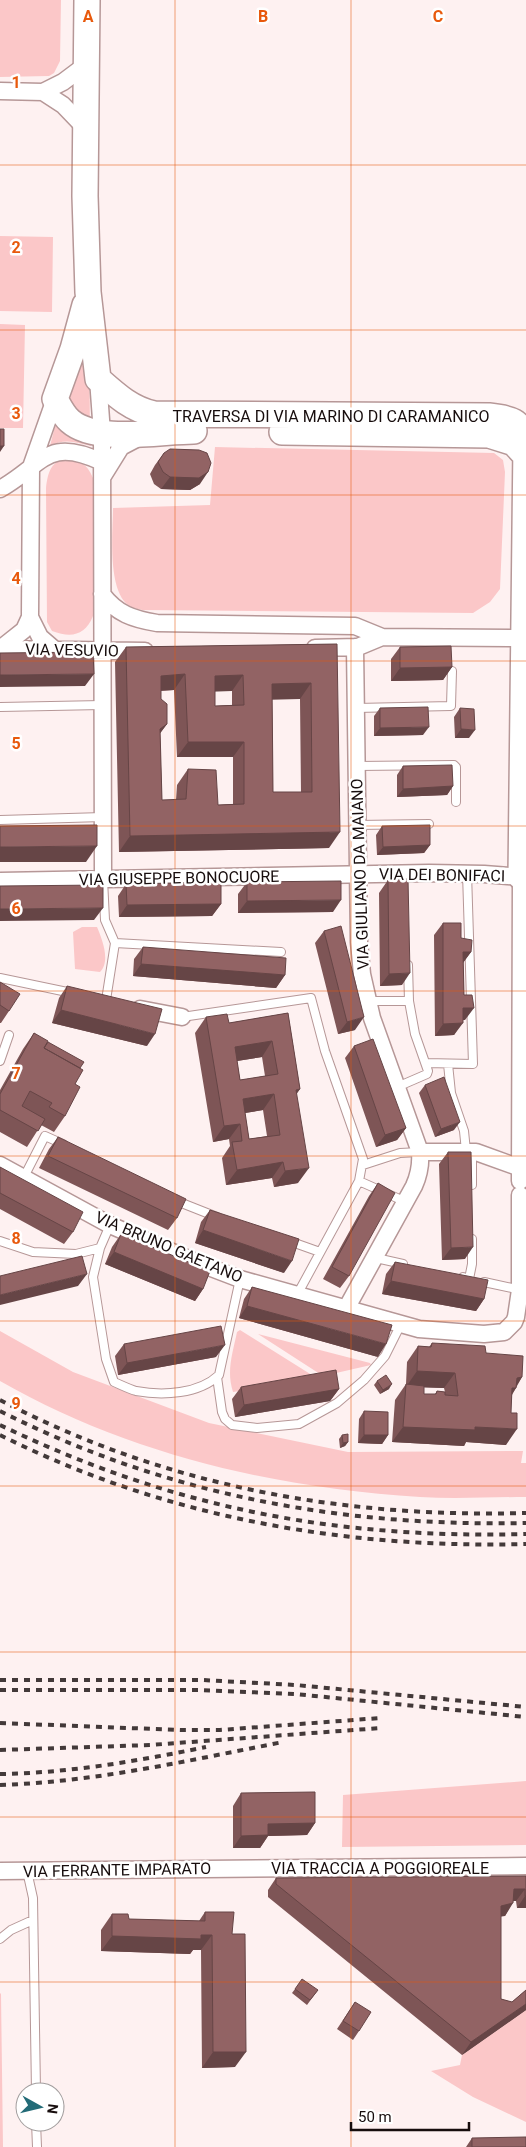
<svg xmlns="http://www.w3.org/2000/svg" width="526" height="2147" font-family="Roboto,sans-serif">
<rect width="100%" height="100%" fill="#fef1f1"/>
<!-- green -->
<path fill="#fbc7c8" d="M0,0H61L60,61L54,73L49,76L0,77Z
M0,236L53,237L52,312L0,311Z
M0,324L25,325L23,428H0Z
M83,361C92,378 89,402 90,421L69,405L68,389Z
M57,418L92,439L91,446C76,442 64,438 50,446Z
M215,447L494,453L503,460L505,472L500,589L490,602L473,613L142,610C138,609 131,608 128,605C107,588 113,532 113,508L210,505Z
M69,458C84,464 87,464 94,480L93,616C85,636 71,638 52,631L47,622L46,488C48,472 51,460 69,458Z
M82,927H97C102,939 111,961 100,972L75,969L73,932Z
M240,1330L315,1377L297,1382L233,1392C226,1371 233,1352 237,1332Z
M0,1331L73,1372L209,1423L348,1452L523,1451L521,1463H526V1497C491,1497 455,1499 420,1497C275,1488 127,1454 0,1381Z
M258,1334L370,1363L371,1365L323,1376Z
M526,1781V1845L342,1847L343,1795Z
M0,1993L1,1994L3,2147H0Z
M526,2010V2122L473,2097L431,2071L460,2065L462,2055Z"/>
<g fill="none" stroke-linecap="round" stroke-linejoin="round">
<!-- lane casing -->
<g stroke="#b69797" stroke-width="10">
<path id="lane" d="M0,707L102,705
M356,708L451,706L452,671
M357,766L454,765L456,767V802
M0,820L103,817
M357,825L429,824
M103,879L105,920L115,943L106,1000
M115,943L281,952
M0,978L72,993
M367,1001H409
M182,1017L311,998L325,1051L363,1159L359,1181L297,1295
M0,1061L9,1035
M426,1063L473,1064L467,873
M448,1064L451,1093L464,1131L466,1151
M397,1087L427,1074L428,1071L415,1034L409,1001L408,965
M472,1152V1185
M363,1165L400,1153L420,1152
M24,1177L45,1136L63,1144
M359,1181L406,1202
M174,1200L217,1217
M0,1241L33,1252L76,1254L100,1248L110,1225
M289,1241L320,1252
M100,1248L93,1277L106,1359L114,1382C121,1385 129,1389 136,1391C163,1396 199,1394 219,1375L240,1279
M376,1258L403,1264
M463,1277L469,1279L472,1264V1239
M484,1282L521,1290
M217,1377L222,1412L225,1419L232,1425L257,1428L299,1424L337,1403L364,1380L385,1356L401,1324
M27,1871L33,1898L36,2092
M0,1939L11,1930L33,1920
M36,2122L37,2147"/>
</g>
<!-- street casing -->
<g stroke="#b69797" stroke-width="19">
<path id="street" d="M0,91L43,92L63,82L87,64
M43,92L63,105L86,129
M98,379L102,433L103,879
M55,399L31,467L30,617L40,637L55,650
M103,476L121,447L140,437
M0,489C44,464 47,436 102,462
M102,594C117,614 133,619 157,623L355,626L382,637L523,638
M315,648L358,647L382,637
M0,649L145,651
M0,649L24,630L30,617
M0,881L429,873L484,874L521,877L520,1181
M140,1009L182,1017
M420,1152H476L526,1170
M0,1165L110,1225L193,1261L240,1279L419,1329L484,1334L504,1332L514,1322L516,1317L520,1290V1195
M346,1309L414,1186C419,1175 421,1164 420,1152L372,1018L362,974L359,942L355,647
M0,1871L526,1866"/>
</g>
<!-- primary casing -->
<g stroke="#b69797" stroke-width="28">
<path id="primary" d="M87,0L85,196L88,292L98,379C116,395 131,409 154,414L489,416C509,418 522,420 526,443L521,877L526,878
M85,305L73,349L55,399C59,406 63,415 70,421C96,444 161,431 194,431
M282,432L489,435L514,443L525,455"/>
</g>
<!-- lane -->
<use href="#lane" stroke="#fff" stroke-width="8"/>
<!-- street -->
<use href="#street" stroke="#fff" stroke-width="16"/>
<!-- primary -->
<use href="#primary" stroke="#fff" stroke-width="25"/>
<!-- rail -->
<path stroke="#433939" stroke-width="4" stroke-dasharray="6 6" stroke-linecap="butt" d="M0,1400C165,1486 341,1518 526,1513
M0,1411C166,1495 341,1527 526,1523
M0,1425C173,1508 334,1539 526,1534
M0,1435C164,1517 343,1549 526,1544
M0,1680H202L296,1685L526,1707
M0,1690H201L295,1694L526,1717
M0,1723L180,1730H220L380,1718
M0,1750L150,1745L381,1728
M0,1774C69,1773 138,1761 206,1747
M0,1785C96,1782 190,1760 283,1742"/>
</g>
<!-- wall -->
<path fill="#7e5556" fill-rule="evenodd" d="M164,453L200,484L190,490L161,489L154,484L150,474L155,465Z
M337,644L329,848L119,852L115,662L126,647ZM174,690L177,757H233V804L218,805L188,769L177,785L176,800H162L160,733L167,724L161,699V691ZM215,691H232V705L215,706ZM272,699H300L301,792H273Z
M400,647L452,667L443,680L391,681V659Z
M380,708L423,735L374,736V716Z
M460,708L469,738H455L454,717Z
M403,766L453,786L447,795L397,797V775Z
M382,826L430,845L424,853L377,855L376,835Z
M388,880L402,985L380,986L379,893Z
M247,882L333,912L238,913V894Z
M126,884L221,904L212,916L119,917L118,896Z
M443,923L461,938L471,952L463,963L464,995L465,1020H463L454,1035L435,1036L434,935Z
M324,931L355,1030L338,1034L315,943Z
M143,947L285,975L276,988L133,976L134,959Z
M0,982L9,1011L1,1023H0Z
M67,986L147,1046L52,1023L59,998Z
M288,1013L300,1089L296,1094L298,1183L274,1187L272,1178L226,1185L222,1158L230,1146L229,1139L213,1142L195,1033L206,1017L229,1023ZM262,1057L265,1076L240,1080L237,1061ZM263,1110L267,1136L249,1139L245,1113Z
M34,1033L80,1068L65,1116L54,1132L41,1125L27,1147L0,1132V1090L23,1049Z
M354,1046L406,1128L397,1140L376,1147L345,1058Z
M425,1085L454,1130L435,1137L419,1093Z
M58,1137L177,1218L168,1230L39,1168L49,1149Z
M448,1152L465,1259L442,1260L439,1164Z
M0,1167L73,1232L64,1244L0,1209Z
M378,1183L349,1276L340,1288L323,1279L369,1196Z
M210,1210L284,1273L195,1243L201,1222Z
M121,1234L203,1289L195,1301L105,1264L112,1247Z
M395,1262L484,1299L476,1311L382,1294L386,1274Z
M252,1287L378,1357L239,1318L244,1299Z
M432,1343L486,1353L522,1377L512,1395L506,1445L466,1442L464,1446L392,1442L395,1400L406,1384L407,1362L418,1346L429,1347ZM424,1387L444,1388L445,1392L437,1391L435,1394H424Z
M124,1344L216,1357L118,1375L115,1356Z
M377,1381L389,1389L380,1394L374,1385Z
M241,1387L339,1389L330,1401L235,1417L232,1399Z
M364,1411L388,1435L382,1444L358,1443L359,1419Z
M342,1435L348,1442L345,1446L340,1448L339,1439Z
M241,1793L315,1823L307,1835L268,1836L260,1848H233V1806Z
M526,1876V1908H517L516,1901H513L505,1916H501V1999L512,2002L526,1990V2010L462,2055L268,1897V1890L276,1878Z
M205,1912L232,1934L235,2067L202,2068L201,1950H193L190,1954L101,1951V1930L112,1914L129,1919L199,1921Z
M295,1989L318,1990L307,2005L292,1993Z
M355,2002L359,2031L353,2040L337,2029Z
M472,2138V2147H466Z"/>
<!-- shaded-wall -->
<path fill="#664546" d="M0,446H4L0,452Z
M208,472L200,484L190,490L161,489L170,477Z
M452,667L443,680L391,681L400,668Z
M94,674L85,686L0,687V675Z
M185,674L174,690L150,691L161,676Z
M243,675L232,691L204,692L215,676Z
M311,683L300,699L261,700L272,684Z
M167,724L156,739L160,729Z
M429,727L423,735L374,736L380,728Z
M461,729L475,730L469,738H455Z
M188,742H244L233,757H177Z
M453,786L447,795L397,797L403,789Z
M340,832L329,848L119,852L130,836Z
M430,845L424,853L377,855L383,847Z
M97,846L86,862H0V847Z
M341,900L333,912L238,913L247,901Z
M221,904L212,916L119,917L127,905Z
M103,908L94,920L0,921V909Z
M463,952H471L462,964Z
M141,964L285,975L276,988L133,976Z
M410,973L402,985L380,986L389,974Z
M463,1008H474L465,1020H454Z
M61,1010L155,1034L147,1046L52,1023Z
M364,1017L355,1030L338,1034L347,1022Z
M463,1023L454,1035L435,1036L443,1024Z
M272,1041L262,1057L224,1063L235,1047Z
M300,1089L289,1105L296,1090Z
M274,1094L263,1110L232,1115L243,1099Z
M460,1122L454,1130L435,1137L441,1129Z
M240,1124L229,1139L213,1142L224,1126Z
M406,1128L397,1140L376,1147L385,1135Z
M283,1162L272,1178L226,1185L237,1170Z
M309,1168L298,1183L274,1187L285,1171Z
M203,1230L292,1261L284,1273L195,1243Z
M473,1247L465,1259L442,1260L451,1248Z
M114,1252L203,1289L195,1301L105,1264Z
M87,1274L78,1286L0,1305V1295Z
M391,1281L484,1299L476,1311L382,1294Z
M247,1306L386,1344L378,1357L239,1318Z
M225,1345L216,1357L118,1375L127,1363Z
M417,1371L455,1373L444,1388L406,1387Z
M522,1377L515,1388H516L505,1404L501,1403L517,1378Z
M392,1384L389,1389L380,1394L383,1390Z
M339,1389L330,1401L235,1417L244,1405Z
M403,1427H475L517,1429L506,1445L466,1442L464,1446L392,1442Z
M364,1435H388L382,1444L358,1443Z
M348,1442L345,1446L340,1448L343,1443Z
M315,1823L307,1835L268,1836L260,1848H233L241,1836L268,1824Z
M514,1889H525L516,1901H505Z
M525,1896H526V1908H517Z
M513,1903L505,1916L492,1918L501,1906Z
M212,1935L201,1950H193L190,1954L101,1951L112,1936Z
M526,2004V2010L462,2055L471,2042Z
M213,2052H246L235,2067L202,2068Z"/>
<!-- building -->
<path fill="#926364" stroke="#664546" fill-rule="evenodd" d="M0,429H4V446H0Z
M170,449L199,450L207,453L211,463L208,472L199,478L170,477L163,472L158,462L164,453Z
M337,644L340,832L130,836L126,647ZM185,674L188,742H244V804L218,805L216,770L188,769L186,799L162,800L160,729L167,724V704L161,699V676ZM243,675L244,705L215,706V676ZM311,683L312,792H273L272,684Z
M451,646L452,667L400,668V647Z
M93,652L94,674L0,675V653Z
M428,707L429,727L380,728V708Z
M460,708L474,709L475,730L461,729Z
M452,765L453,786L403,789V766Z
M97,825V846L0,847V826Z
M430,825V845L383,847L382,826Z
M408,879L410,973L389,974L388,880Z
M341,881V900L247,901V882Z
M221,882V904L127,905L126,884Z
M103,885V908L0,909V886Z
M443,923H461V938L472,940L471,952H463L464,995H472L474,1008H463V1023L443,1024Z
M341,926L364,1017L347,1022L324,931Z
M143,947L286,958L285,975L141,964Z
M0,982L20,994L9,1011L0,1005Z
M67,986L162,1009L155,1034L61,1010Z
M288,1013L300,1089L296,1090L309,1168L285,1171L283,1162L237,1170L232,1142L242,1141L240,1124L224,1126L206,1017L227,1014L229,1023ZM272,1041L278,1074L240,1080L235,1047ZM274,1094L280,1135L249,1139L243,1099Z
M34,1033L48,1041L44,1048L83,1070L75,1084L80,1087L65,1116L49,1107L52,1103L30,1091L22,1106L45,1119L38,1131L0,1110V1094Z
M373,1039L406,1128L385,1135L354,1046Z
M48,1042L84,1062L80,1068L44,1048Z
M444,1077L460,1122L441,1129L425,1085Z
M58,1137L186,1199L177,1218L48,1156Z
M448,1152H471L473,1247L451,1248Z
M0,1167L83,1212L73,1232L0,1193Z
M378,1183L395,1193L349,1276L332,1267Z
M210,1210L299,1239L292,1261L203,1230Z
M121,1234L210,1271L203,1289L114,1252Z
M82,1256L87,1274L0,1295V1276Z
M395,1262L488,1280L484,1299L391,1281Z
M252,1287L392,1325L386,1344L247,1306Z
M221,1326L225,1345L127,1363L124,1344Z
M432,1343L485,1346L486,1353L523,1356L522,1377L517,1378L516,1388H512L511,1413H517V1429L475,1427V1430L403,1427L406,1384L424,1386V1394H436L437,1391L445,1392V1395L458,1396L455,1373L417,1371L418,1346L431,1347Z
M336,1370L339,1389L244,1405L241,1387Z
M386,1375L392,1384L383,1390L377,1381Z
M364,1411L388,1412V1435H364Z
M348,1434V1442L343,1443L342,1435Z
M315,1792V1823L268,1824V1835L241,1836V1793Z
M526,1876V1896H525V1889H514L513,1903L501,1906V1999L512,2002L526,1990V2004L471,2042L276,1884V1878Z
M205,1912H234L232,1934H245L246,2052H213L212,1935H201V1939L112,1936V1914H128L129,1919L205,1921Z
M302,1979L318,1990L310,2000L295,1989Z
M355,2002L371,2012L359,2031L343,2021Z
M526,2137V2147H472V2138Z"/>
<!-- grid -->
<path fill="none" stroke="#e8590c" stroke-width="1" stroke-opacity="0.55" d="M175,0V2147M351,0V2147M0,165H526M0,330H526M0,495H526M0,661H526M0,826H526M0,991H526M0,1156H526M0,1321H526M0,1486H526M0,1652H526M0,1817H526M0,1982H526"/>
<g text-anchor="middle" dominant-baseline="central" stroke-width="5" stroke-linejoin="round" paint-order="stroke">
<!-- street labels -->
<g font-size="16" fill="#170d0d" stroke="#fff">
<text x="331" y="416">TRAVERSA DI VIA MARINO DI CARAMANICO</text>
<text transform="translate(72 650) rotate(1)">VIA VESUVIO</text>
<text transform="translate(360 874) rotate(-92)">VIA GIULIANO DA MAIANO</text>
<text transform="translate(442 875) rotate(1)">VIA DEI BONIFACI</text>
<text transform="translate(179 878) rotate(-1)">VIA GIUSEPPE BONOCUORE</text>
<text transform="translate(169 1247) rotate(23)">VIA BRUNO GAETANO</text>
<text x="380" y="1868">VIA TRACCIA A POGGIOREALE</text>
<text transform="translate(117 1870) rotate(-1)">VIA FERRANTE IMPARATO</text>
</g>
</g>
<g font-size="16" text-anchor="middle" font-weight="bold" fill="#e8590c" stroke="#fff" stroke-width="5" stroke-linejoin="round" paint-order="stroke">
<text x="88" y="22">A</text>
<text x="263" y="22">B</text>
<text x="438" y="22">C</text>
<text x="16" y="88">1</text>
<text x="16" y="253">2</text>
<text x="16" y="419">3</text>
<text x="16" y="584">4</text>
<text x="16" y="749">5</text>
<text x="16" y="914">6</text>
<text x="16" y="1079">7</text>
<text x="16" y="1244">8</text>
<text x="16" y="1409">9</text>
</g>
<!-- north arrow -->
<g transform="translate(40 2107) rotate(98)"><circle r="24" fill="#ffffff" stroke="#a29e9e"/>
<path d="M0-4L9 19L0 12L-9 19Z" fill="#236b77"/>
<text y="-8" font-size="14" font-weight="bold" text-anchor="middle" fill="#170d0d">N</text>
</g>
<!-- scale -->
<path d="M351 2122v8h118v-8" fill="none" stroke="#170d0d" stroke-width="2.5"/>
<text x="358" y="2122" font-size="15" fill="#170d0d" stroke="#ffffff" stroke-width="4" paint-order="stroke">50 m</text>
</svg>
